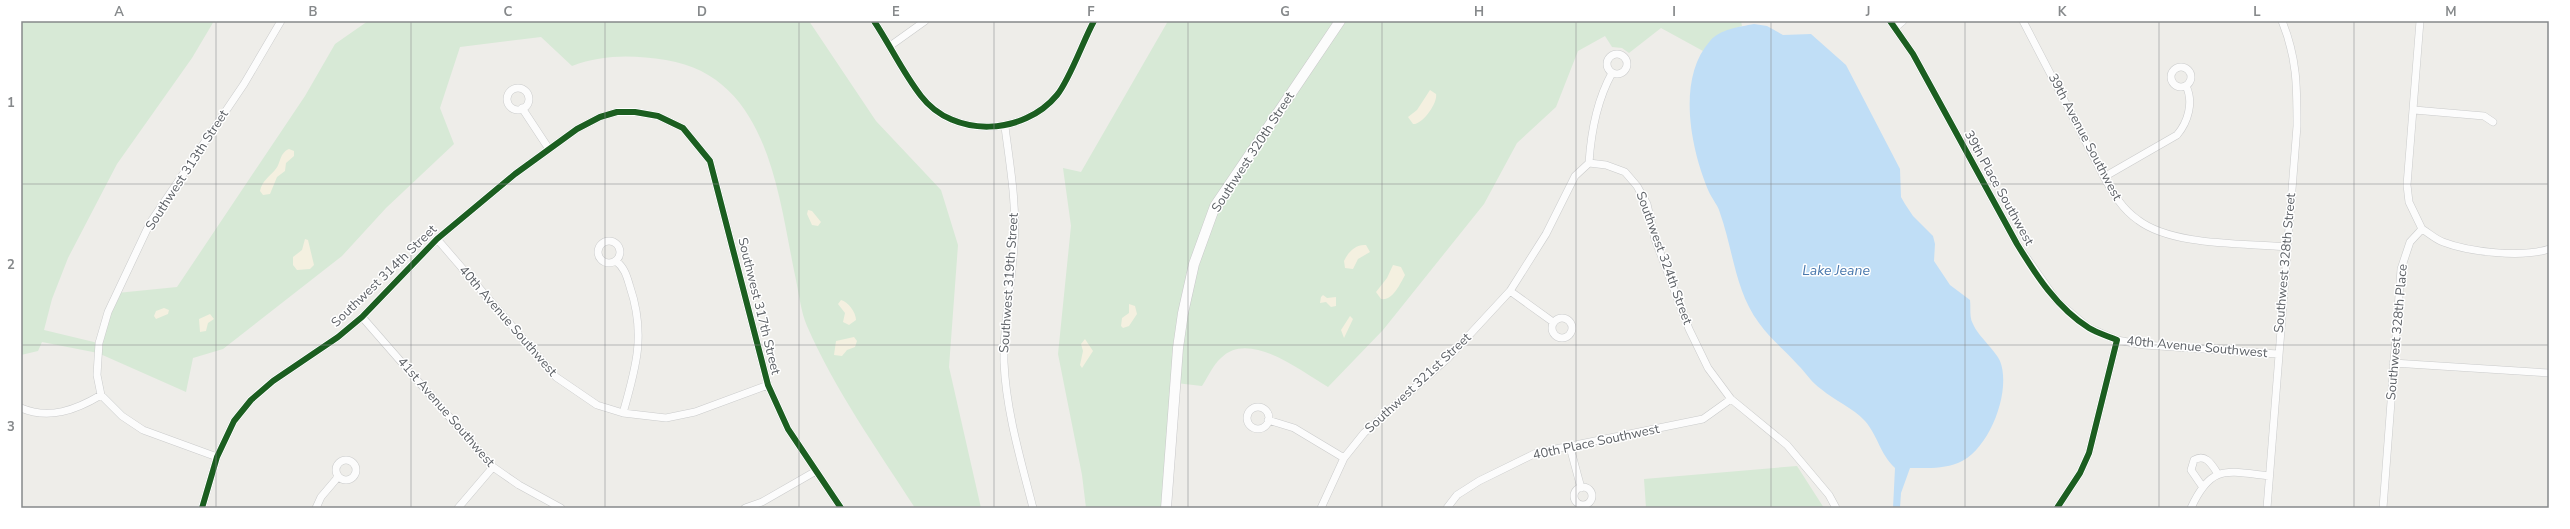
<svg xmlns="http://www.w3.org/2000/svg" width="2570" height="529" font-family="'Nunito Sans',sans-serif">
<rect width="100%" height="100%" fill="#eeede9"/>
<!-- green -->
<path fill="#d7e9d6" d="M21,21H214L192,58L117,164L68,258L52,299L44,330L98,343L117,293L177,287L305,96L335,44L368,21H809L876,121L941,190L958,245L949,367L981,508H915C877,449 835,390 807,326C801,312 799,294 796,280C778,196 770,77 666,60C633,55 604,54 572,66L541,37L460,47L440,108L454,144L386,208L342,256L223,349L193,358L186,392L98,353L42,342L38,351L21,355Z
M1168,21H1741L1742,26C1725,31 1713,36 1703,51L1661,28L1629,53L1622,48L1612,47L1605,36L1578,51L1556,107L1517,143L1484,204L1383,330L1328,387C1302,372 1249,329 1221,358C1213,365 1208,377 1202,386L1176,383L1166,508H1086L1082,475L1058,354L1071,226L1063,168L1081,172Z
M1797,466L1824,508H1646L1644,479Z"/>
<!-- sand -->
<path fill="#f4f0e0" d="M1430,90L1436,94C1438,103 1422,125 1413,124L1408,117L1417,110Z
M289,149L294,151V156L286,163L285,171L277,177L270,194L263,195L260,191C262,181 269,177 275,170C281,164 279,153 289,149Z
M808,210L812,211L821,222L818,226L812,225L807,214Z
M305,239L308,240L314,265L310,269L297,270L293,265V257L302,250Z
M1366,245L1370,252L1358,259L1353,269L1345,268L1344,261C1348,252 1356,244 1366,245Z
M1393,265L1401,267L1405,275C1400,284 1393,301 1381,299L1376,292L1387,278Z
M1323,295L1327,298L1336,297V306L1331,307L1326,302L1320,303L1321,297Z
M841,300C848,302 856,312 856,320L849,325L843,322L845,313L838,304Z
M1129,304L1135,306L1137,314L1129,326L1123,328L1121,326L1122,318L1129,313Z
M164,308L169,310L168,314L156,319L154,316L156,311Z
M210,314L214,319L208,323L206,331L200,332L199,319Z
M1350,316L1353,319L1344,338L1341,330Z
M854,337L857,341L855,347L847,350L842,356L834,355L836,341Z
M1085,339L1093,351L1082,368L1080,365L1083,351L1081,344Z"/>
<!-- water -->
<path fill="#c0def6" d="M1754,24L1767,26L1783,35L1811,34L1846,65L1900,169L1901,197L1905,204L1913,216L1933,236L1935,244L1934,261L1950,285L1970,300C1971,308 1969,317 1973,324C1978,336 1996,351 2000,361C2012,391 1989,451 1958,463C1943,469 1926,468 1910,468L1901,493L1900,508H1893L1895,468C1880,454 1878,436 1865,421C1852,407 1835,401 1821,389C1812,383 1806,373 1798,365C1786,351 1770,339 1759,323C1735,291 1733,249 1720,213C1718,205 1712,199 1709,192C1691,150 1676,79 1710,41C1720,29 1739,27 1754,24Z"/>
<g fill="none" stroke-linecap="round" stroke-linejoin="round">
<!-- street casing -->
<g stroke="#cacbcb" stroke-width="8">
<path id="street" d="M874,21C890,45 903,73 921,96C954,139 1024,135 1057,95C1070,79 1083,41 1094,21
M1890,21L1913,54L2017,244L2057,301L2089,328L2117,340L2144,345L2278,354
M2023,21L2104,177C2113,193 2122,209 2138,220C2172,246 2243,243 2286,247
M1896,27L1903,21
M890,46L925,21
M1607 64a10 10 0 1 1 20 0a10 10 0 1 1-20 0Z
M2171 77a10 10 0 1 1 20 0a10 10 0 1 1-20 0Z
M507 99a11 11 0 1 1 22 0a11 11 0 1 1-22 0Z
M522,108L549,149
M2414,110L2484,116L2493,122
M1005,127C1010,166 1017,205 1014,245C1012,284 1003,323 1004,362C1006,411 1021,461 1033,508
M1589,163L1606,165L1625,172L1637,186L1647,204L1655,239L1689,329L1708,368L1731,399L1787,445L1829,495L1836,508
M2104,177L2177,135C2188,122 2194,102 2186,86
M2422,229C2429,233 2435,239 2443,242C2469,252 2522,258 2549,249
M437,239L556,377L597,405L623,413L666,418L695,412L768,385
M598 252a11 11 0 1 1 22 0a11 11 0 1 1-22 0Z
M616,261C625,268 627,277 630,287C646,334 636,368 623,413
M1510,291L1553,322
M362,317L493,467L519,485L561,508
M1552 328a10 10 0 1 1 20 0a10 10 0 1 1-20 0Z
M2393,363L2549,373
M101,395L97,375L99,343L108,312L150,223L244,84L281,21
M1247 418a11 11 0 1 1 22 0a11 11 0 1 1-22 0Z
M21,408C49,420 76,410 101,395L122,416L143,430L217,457
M1268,420L1294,428L1344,458
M1570,447L1581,488
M336 470a10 10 0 1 1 20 0a10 10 0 1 1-20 0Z
M2202,486L2191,470L2194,460C2206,453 2212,465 2218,474
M1574 496a9 9 0 1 1 18 0a9 9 0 1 1-18 0Z
M202,508L217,457L234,421L251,400L273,381L338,337L362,317L437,239L515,174L577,129L600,117L617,112H635L658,116L683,128L710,161L768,385L788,429L841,508
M316,508L321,497L338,477
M458,508L493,467
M745,508L762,502L816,471
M1321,508L1344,458L1364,433L1448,358L1510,291L1546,234L1575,176L1589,163C1591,132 1597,100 1612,73
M1447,508L1457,495L1479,481L1536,453L1703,419L1731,399
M2057,508L2080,473L2089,453L2117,340
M2191,508C2211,464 2226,471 2269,476
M2267,508L2297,126C2297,86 2297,58 2282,21
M2383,508L2401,269L2410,242L2422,229L2409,202L2407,185L2420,21"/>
</g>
<!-- secondary casing -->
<g stroke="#c9c9ca" stroke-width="11">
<path id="secondary" d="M1166,508L1178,348L1183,313L1194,264L1215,206L1340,21"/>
</g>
<!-- street -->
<use href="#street" stroke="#fcfcfc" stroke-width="7"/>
<!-- secondary -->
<use href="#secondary" stroke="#fcfcfc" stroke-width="10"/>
<!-- cycleway casing -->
<g stroke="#fff" stroke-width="8">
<path id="cycleway" d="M874,21C890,45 903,73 921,96C954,139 1024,135 1057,95C1070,79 1083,41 1094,21
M1890,21L1913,54L2017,244C2036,275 2057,308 2089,328C2097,333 2108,336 2117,340L2089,453L2080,473L2057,508
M202,508L217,457L234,421L251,400L273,381L338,337L362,317L437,239L515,174L577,129L600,117L617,112H635L658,116L683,128L710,161L768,385L788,429L841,508"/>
</g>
<!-- cycleway -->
<use href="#cycleway" stroke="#1b5e20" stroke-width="6"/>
</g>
<!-- grid -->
<path fill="none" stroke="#86898b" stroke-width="1" stroke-opacity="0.55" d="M216,21V508M411,21V508M605,21V508M799,21V508M994,21V508M1188,21V508M1382,21V508M1576,21V508M1771,21V508M1965,21V508M2159,21V508M2354,21V508M21,184H2549M21,345H2549"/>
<g text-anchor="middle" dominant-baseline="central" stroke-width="3" stroke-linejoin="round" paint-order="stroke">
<!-- street labels -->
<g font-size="13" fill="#5e6267" stroke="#fff">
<text transform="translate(2085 137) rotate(62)">39th Avenue Southwest</text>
<text transform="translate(1253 152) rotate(-57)">Southwest 320th Street</text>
<text transform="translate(187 170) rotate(-57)">Southwest 313th Street</text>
<text transform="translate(1999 188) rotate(61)">39th Place Southwest</text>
<text transform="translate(1664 258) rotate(70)">Southwest 324th Street</text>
<text transform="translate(2285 263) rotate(-85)">Southwest 328th Street</text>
<text transform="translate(384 276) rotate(-44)">Southwest 314th Street</text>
<text transform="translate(1009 283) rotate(-86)">Southwest 319th Street</text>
<text transform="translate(759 306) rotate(76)">Southwest 317th Street</text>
<text transform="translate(508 321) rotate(49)">40th Avenue Southwest</text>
<text transform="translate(2397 332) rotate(-85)">Southwest 328th Place</text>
<text transform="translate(2197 347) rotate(5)">40th Avenue Southwest</text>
<text transform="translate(1418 383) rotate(-43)">Southwest 321st Street</text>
<text transform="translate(446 412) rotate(49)">41st Avenue Southwest</text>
<text transform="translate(1596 442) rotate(-12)">40th Place Southwest</text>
</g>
<!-- water labels -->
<g font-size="14" font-style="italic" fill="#4978ad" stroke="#fff">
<text x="1836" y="270">Lake Jeane</text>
</g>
</g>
<!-- border -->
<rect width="2570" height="529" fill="none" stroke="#ffffff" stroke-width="44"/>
<rect x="22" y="22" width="2526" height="485" fill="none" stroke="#86898b" stroke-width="1.5"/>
<g font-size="13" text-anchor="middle" font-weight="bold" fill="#86898b">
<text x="119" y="16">A</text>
<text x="313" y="16">B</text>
<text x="508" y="16">C</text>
<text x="702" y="16">D</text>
<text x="896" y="16">E</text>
<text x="1091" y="16">F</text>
<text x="1285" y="16">G</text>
<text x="1479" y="16">H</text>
<text x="1674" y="16">I</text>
<text x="1868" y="16">J</text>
<text x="2062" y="16">K</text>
<text x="2257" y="16">L</text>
<text x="2451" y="16">M</text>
<text x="11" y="107">1</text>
<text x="11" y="269">2</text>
<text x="11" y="431">3</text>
</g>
</svg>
